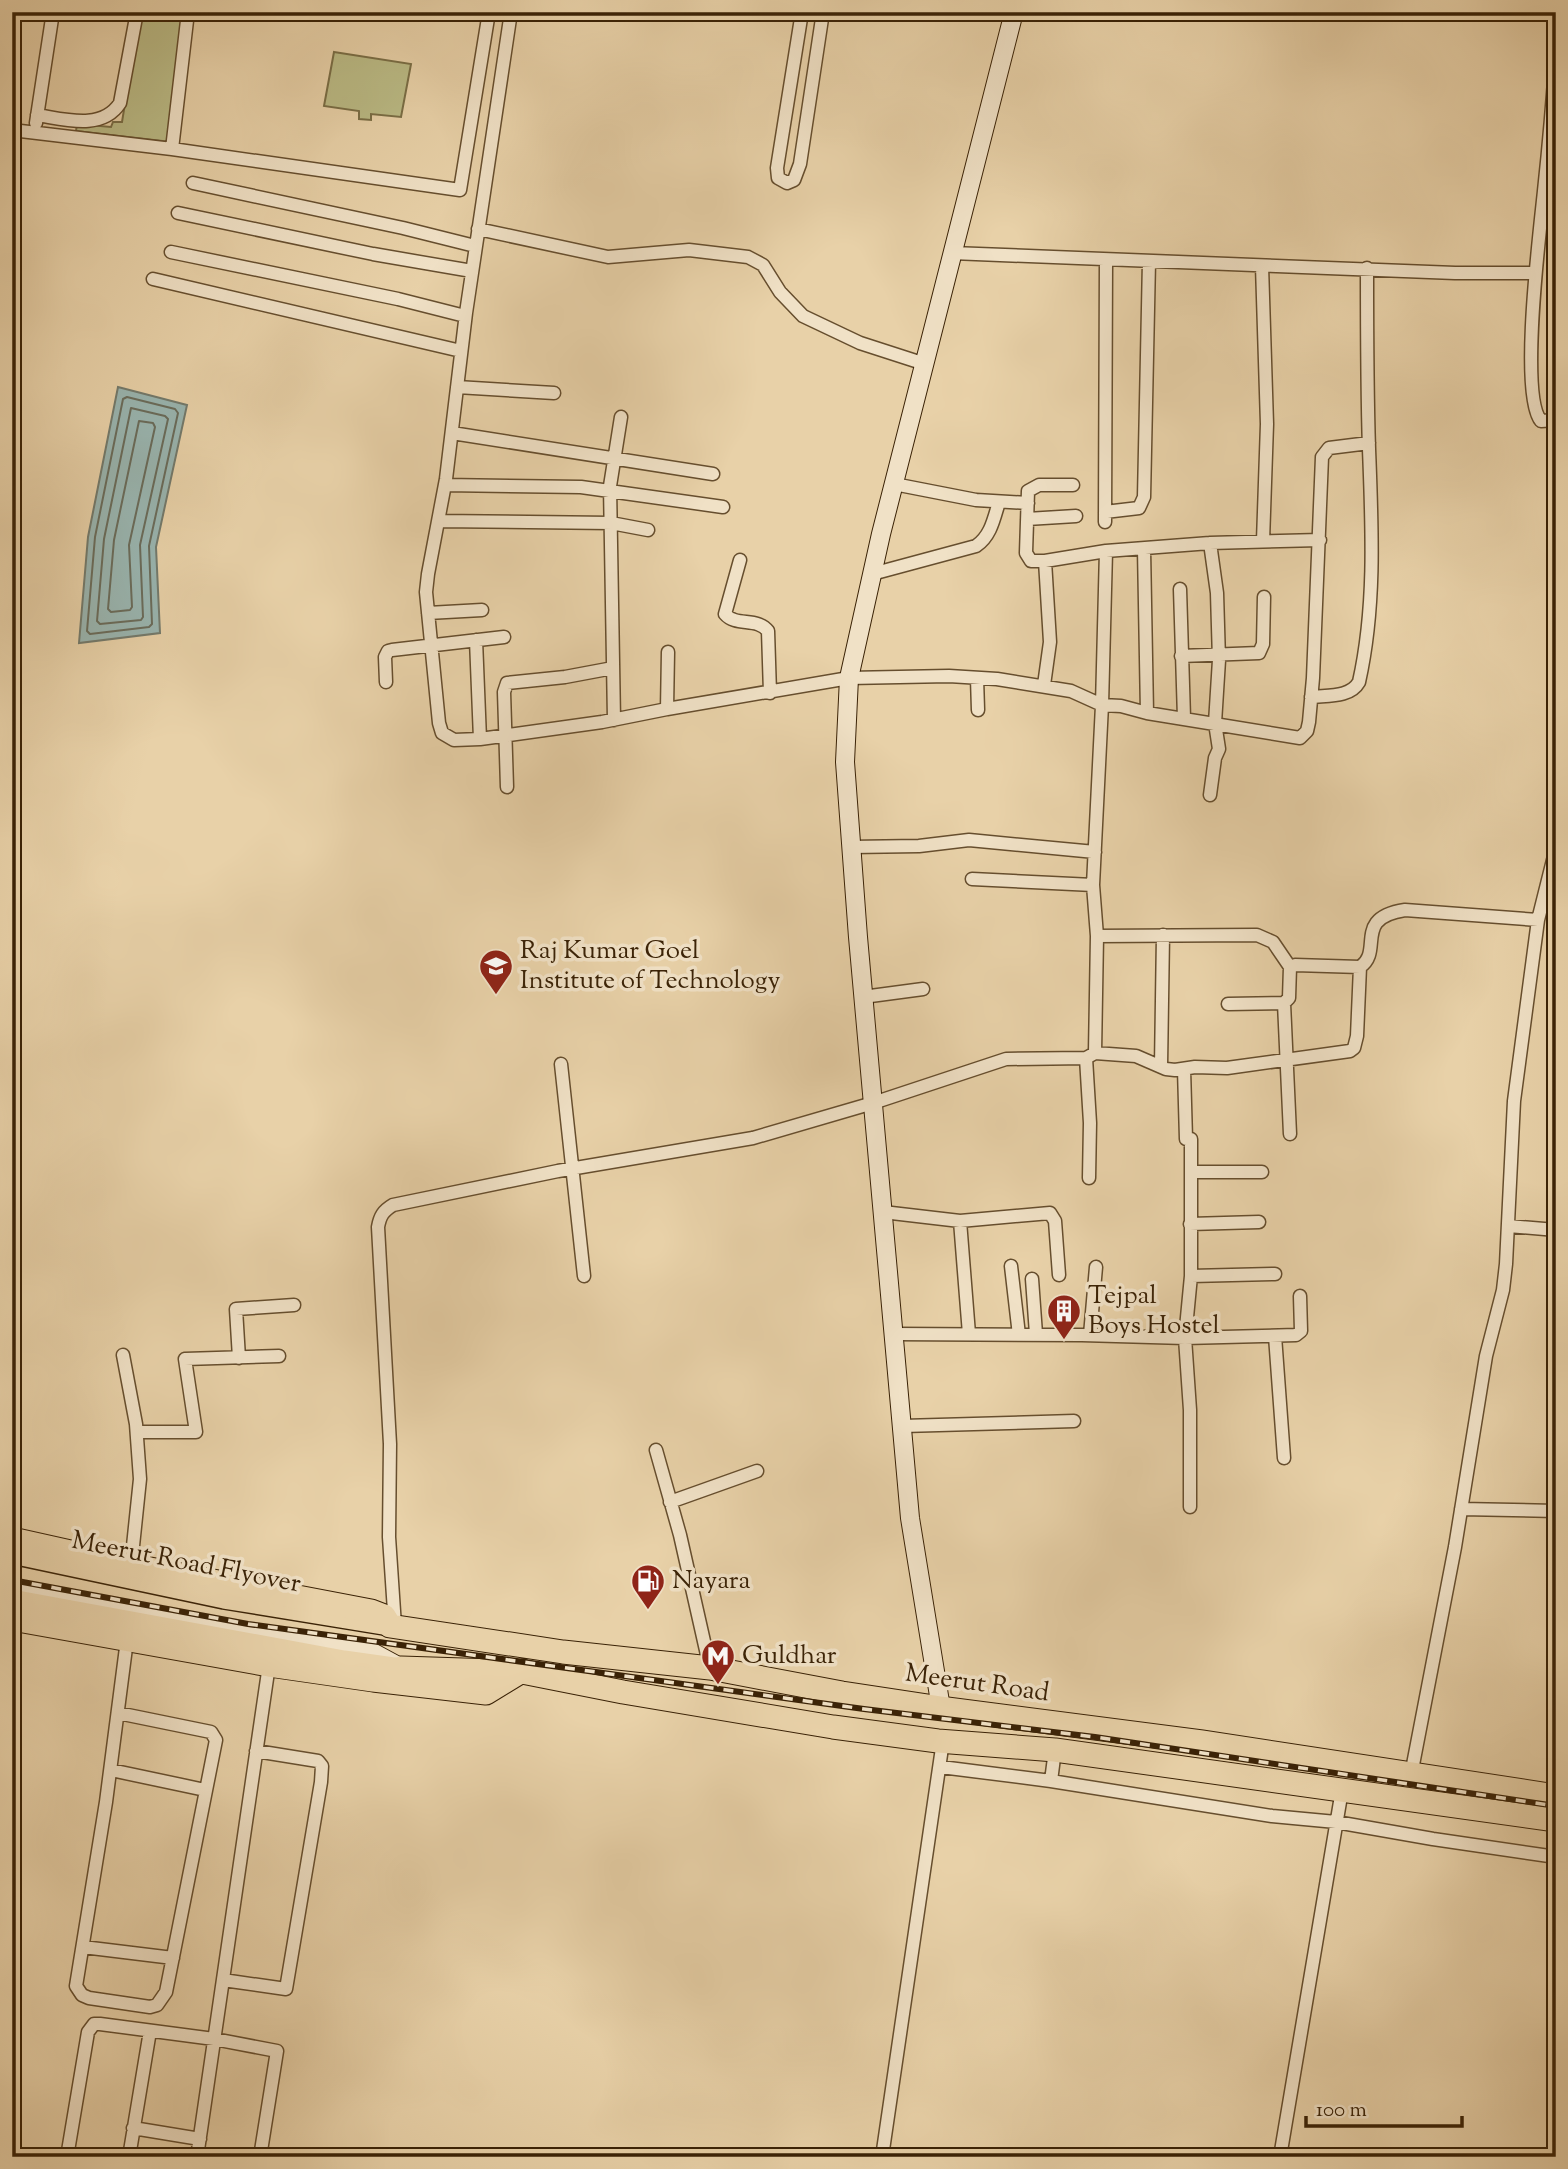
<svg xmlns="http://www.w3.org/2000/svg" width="1568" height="2169" font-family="'Sorts Mill Goudy',serif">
<rect width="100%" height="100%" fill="#e8d1a8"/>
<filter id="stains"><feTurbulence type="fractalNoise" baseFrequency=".00286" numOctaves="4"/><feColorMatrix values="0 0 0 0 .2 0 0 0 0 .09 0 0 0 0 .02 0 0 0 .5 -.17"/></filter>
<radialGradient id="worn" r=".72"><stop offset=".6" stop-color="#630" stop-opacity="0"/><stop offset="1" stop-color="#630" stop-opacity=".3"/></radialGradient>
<!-- green -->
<path fill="#baba85" stroke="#7a6e46" stroke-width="2" d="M140,12H186L171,142L76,131L77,124L111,127L113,122H122Z
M334,52L411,64L401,117L371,114V120L359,119V111L324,106Z"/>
<!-- water -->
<path fill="#99b5b0" stroke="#737a6c" stroke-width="2" d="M118,387L187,405L156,547L160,633L79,643L88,537Z"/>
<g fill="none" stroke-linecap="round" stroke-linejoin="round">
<!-- shore -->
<path stroke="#6a6c5b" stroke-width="2" d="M127,397L175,409L178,413L149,546L152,624L149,627L90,634L87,631L95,537L123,399Z
M131,408L165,416L168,419L140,545L143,617L141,620L100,624L97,621L104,539Z
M139,421L153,423L155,427L129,545L132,607L130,610L111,612L108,609L114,540Z"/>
<!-- street casing -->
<g stroke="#664e2e" stroke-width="15">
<path id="street" d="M511,12L466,313L446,479L428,574L426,592L439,723L442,733L454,740L480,739L602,722L667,709L849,678L949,676L997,679L1071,691L1102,705L1121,706L1147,713L1300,738L1307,731L1309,722L1313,678L1322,457L1329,448L1369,443
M802,12L777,168L778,178L787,183L794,180L800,164L823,12
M1556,52C1553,98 1549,145 1544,191C1540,231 1519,395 1541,421L1556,420
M37,115C64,119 102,131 120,103L137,12
M36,123L53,12
M12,130L172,149L460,190L489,12
M172,149L188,12
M193,183L403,228L475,246
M178,213L373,254L472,271
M478,229L608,257L689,250L748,257L763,265L780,292L803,316L860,343L925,364
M171,252L398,299L465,316
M952,253L1455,273H1534
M1262,266L1267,424L1263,541
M153,279L461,351
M457,387L554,393
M452,433L713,474
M894,484L976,500L1028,503
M445,485L581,487L723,507
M1073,485H1039L1028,491L1026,553L1031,561H1045L1106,551L1210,543L1320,540
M1105,512L1139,508L1144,497L1149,261
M1027,519L1076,516
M438,521L611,523L648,530
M1105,522L1106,261
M1144,549L1147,713
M740,560L725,614C736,627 757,617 768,631L770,693
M872,574L976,546C991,536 994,518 999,502
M1180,589L1184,718
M428,613L482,610
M476,640L480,739
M1181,656L1259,653L1263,644L1264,597
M977,678L978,710
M386,682L385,657L388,651L392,650L504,637
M1044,685L1050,642L1045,561
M1311,697C1327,695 1350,698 1359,682C1376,606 1372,527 1369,449C1367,389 1367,329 1367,268
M667,709L668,652
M614,720L610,486L621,417
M507,787L504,692L507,683L565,677L613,668
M1210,795L1215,758L1219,749L1215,723L1219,660L1217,593L1210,543
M851,847L919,846L969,840L1095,852
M972,879L1093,885
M1097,936L1257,935L1273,942L1290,967
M863,997L923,989
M1284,1003L1290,1134
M1228,1004L1284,1003L1289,998L1290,967L1295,965L1360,967C1384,951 1352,918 1405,910L1538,920
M1095,1053L1136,1056L1166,1069L1175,1070L1195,1067L1227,1068L1350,1051L1354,1048L1357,1036L1360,967
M1086,1058L1090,1123L1089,1178
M561,1064L584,1276
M1161,1066L1163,935
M1184,1069L1186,1139
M1191,1172H1262
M883,1212L960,1221L1050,1213L1055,1221L1059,1275
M960,1221L969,1334
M1190,1224L1259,1222
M1508,1226L1556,1230
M1011,1266L1019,1335
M1191,1276L1275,1274
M1032,1279L1036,1334
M895,1334L1082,1335L1185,1338L1296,1335L1301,1331L1300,1296
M1090,1335L1096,1267
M1275,1336L1284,1458
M123,1355L136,1424L140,1479L131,1565
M239,1358L236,1309L294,1305
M903,1426L1074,1421
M137,1432H196L185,1359L279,1356
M656,1450L680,1535L710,1668
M670,1502L757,1471
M1190,1507V1410L1185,1338L1191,1276V1139
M1461,1509L1556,1511
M395,1626L389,1537L390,1444L378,1227C380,1216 383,1211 393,1205L558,1171L753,1138L873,1103L1006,1059L1086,1058L1095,1053L1097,936L1093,885L1102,705L1106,551
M118,1713L211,1732L216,1740L166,1992L157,2005L150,2007L89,1998L82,1995L76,1986L106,1802L127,1640
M941,1767L1051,1781L1272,1816L1336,1822L1433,1839L1556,1857
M111,1770L205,1790
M1411,1775L1455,1547L1486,1356L1503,1290L1506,1264L1514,1101L1538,920L1556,848
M1051,1781L1055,1750
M83,1947L173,1958
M223,1980L286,1989L321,1782L322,1766L318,1761L256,1751
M133,2128L200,2139
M67,2157L88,2032L94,2024H100L214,2039L277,2051L260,2157
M129,2157L150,2031
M197,2157L269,1665
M882,2157L943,1741
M1280,2157L1342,1790"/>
</g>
<!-- secondary casing -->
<g stroke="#3a2206" stroke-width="20">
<path id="secondary" d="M12,1588L226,1629L374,1653L398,1666
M941,1708L910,1518L858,937L845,762L849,678L881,534L1014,12"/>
</g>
<!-- primary casing -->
<g stroke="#3a2206" stroke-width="22">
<path id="primary" d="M12,1554L224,1599L390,1626
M12,1599L344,1660L401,1668"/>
</g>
<!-- highway casing -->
<g stroke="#3a2206" stroke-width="25">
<path id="highway" d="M12,1539L124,1564L371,1611L384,1616L390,1626L563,1652L710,1668L842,1693L941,1708L1202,1742L1556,1796
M12,1619L269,1665L373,1680L486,1693L522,1671
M373,1680L401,1668L522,1672L623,1692L833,1727L938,1741L1055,1750L1556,1820"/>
</g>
<!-- street -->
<use href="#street" stroke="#f0e1c6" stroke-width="12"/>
<!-- secondary -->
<use href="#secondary" stroke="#f0e1c6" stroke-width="18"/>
<!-- primary -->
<use href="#primary" stroke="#e8d1a8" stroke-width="19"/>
<!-- highway -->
<use href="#highway" stroke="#e8d1a8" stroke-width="23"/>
<!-- rail casing -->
<g stroke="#3a2206" stroke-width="6">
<path id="rail" d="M12,1580L248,1624L864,1709L1095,1737L1556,1806"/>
</g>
<!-- rail -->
<use href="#rail" stroke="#f0e1c6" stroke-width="3.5" stroke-dasharray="10" stroke-linecap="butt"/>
</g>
<!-- icons -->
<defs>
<g id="university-pin" transform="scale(1.75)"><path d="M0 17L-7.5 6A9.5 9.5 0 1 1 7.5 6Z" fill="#8f2418" stroke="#f0e1c6"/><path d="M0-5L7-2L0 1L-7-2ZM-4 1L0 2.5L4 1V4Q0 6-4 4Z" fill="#fff"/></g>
<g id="building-pin" transform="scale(1.75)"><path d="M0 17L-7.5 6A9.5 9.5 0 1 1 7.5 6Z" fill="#8f2418" stroke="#f0e1c6"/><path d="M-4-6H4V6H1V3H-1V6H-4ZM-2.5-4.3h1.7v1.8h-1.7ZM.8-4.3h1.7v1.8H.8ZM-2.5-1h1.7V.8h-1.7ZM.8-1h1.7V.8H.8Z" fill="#fff"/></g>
<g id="fuel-pin" transform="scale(1.75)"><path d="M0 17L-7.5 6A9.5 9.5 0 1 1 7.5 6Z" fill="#8f2418" stroke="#f0e1c6"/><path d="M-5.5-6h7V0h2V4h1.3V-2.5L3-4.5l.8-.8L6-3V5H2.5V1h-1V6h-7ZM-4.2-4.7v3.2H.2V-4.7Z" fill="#fff"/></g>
<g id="metro-pin" transform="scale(1.75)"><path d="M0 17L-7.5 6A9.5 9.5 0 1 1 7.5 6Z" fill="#8f2418" stroke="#f0e1c6"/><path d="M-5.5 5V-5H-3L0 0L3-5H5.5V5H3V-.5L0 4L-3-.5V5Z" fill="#fff"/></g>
</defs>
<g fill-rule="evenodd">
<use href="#university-pin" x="496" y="966"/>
<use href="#building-pin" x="1064" y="1311"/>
<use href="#fuel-pin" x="648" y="1581"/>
<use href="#metro-pin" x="718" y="1656"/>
</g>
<g text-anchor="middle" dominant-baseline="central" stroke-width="7" stroke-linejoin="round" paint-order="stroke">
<!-- poi labels -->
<g font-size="26" fill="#3a2206" stroke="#f0e1c6" text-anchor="start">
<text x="520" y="951">Raj Kumar Goel<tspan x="520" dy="30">Institute of Technology</tspan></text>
<text x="1088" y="1296">Tejpal<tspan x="1088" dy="30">Boys Hostel</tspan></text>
<text x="672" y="1581">Nayara</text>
<text x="742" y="1656">Guldhar</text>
</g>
<!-- street labels -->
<g font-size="26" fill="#3a2206" stroke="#f0e1c6">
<text transform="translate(186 1563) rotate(11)">Meerut Road Flyover</text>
<text transform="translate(977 1684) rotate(8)">Meerut Road</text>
</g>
</g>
<!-- margin -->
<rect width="1568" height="2169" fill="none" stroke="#e8d1a8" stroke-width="42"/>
<rect x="14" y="14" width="1540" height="2141" fill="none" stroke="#3a2206" stroke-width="3.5"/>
<rect x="21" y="21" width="1526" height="2127" fill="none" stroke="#3a2206" stroke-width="2"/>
<!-- scale -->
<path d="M1306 2116v10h156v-10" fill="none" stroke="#3a2206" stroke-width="3.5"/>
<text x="1316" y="2116" font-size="21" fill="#3a2206" stroke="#f0e1c6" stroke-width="5" paint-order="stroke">100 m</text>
<rect width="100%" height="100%" filter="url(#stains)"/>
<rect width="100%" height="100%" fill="url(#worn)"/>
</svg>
